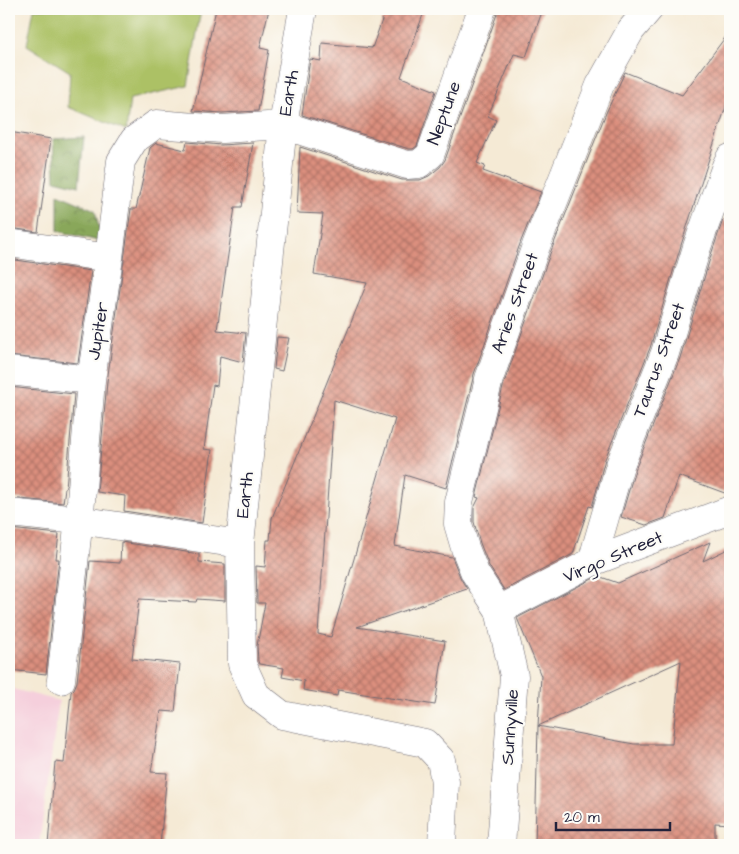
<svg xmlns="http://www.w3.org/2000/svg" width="739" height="854" font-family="'Architects Daughter',sans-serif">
<defs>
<pattern id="forest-crowns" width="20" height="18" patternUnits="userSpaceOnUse" patternTransform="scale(1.25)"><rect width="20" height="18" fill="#89a75a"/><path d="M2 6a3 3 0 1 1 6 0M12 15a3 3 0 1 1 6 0" fill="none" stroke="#70884c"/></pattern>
<pattern id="building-cross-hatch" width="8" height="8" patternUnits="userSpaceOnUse" patternTransform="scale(1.25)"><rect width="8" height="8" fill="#db8f7e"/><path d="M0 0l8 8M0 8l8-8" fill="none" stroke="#b17468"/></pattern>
</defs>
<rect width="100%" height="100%" fill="#fdfcf7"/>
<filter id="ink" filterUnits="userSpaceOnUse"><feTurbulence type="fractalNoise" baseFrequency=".02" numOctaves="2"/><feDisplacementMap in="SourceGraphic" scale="10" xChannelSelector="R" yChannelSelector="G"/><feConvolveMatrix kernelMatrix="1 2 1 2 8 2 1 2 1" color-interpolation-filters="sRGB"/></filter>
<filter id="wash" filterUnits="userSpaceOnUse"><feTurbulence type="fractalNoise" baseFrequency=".0096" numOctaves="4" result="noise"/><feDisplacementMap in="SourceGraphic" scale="20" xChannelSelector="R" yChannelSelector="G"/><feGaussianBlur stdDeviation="1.12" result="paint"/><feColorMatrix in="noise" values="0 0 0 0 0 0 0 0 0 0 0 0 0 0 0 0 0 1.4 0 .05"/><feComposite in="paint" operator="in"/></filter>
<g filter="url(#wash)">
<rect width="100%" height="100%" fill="#f5ead5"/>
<!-- built -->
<path fill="#f5cfdc" d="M9,688L59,701L39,845H9Z"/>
<!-- green -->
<path fill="#acc165" stroke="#677250" d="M34,9H201L188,86L130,99L126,131L68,107L70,72L27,45Z"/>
<!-- forest -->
<path fill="url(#forest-crowns)" stroke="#56644a" d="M84,137L79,186L55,180L53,139Z
M58,194L95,210L102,242L58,231Z"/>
<g id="blocks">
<!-- building -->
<path fill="url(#building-cross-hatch)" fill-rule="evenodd" d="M216,9H269L260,48L269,50L258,111L222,113L193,111Z
M386,9H425L401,77L436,91L417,146L413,149H409L302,115L310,59L321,61L322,43L372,48Z
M497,9H543L526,57L514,54L488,116L496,120L477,163L485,166L483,171L541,192L521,241L474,374L446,488L405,475L395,546L452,557L461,579L467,589L357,627L445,641L435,705L338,690L337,696L303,690L304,681L282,677L284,668L259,664L258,661L257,646L265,603H257L256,566L265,567L267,540H270L272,518L367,283L314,274L323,214L297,213L300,147L402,180H420L429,176L440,167L445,160L497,14ZM334,400L395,419L331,637L318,634Z
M730,31V94L682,242L650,348L605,459L592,507L589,506L573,554L504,590L489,566L480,543L474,522V508L479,498L476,497L504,383L551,251L606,113L625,72L682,95Z
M9,132L51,139L38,232L9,228Z
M187,142L221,145L253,143L242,207H235L217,330L246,333L243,362L220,356L217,386L213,385L204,449L212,450L202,523L124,511L125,496L97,492L107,382L131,209H136L150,148L156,143L185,150Z
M723,220L730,222V495L679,476L665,518L646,525L621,517L635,470L680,358L712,252Z
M9,259L91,271L78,363L9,356Z
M277,337L289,338L282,371L274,369Z
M9,387L74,394L66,488H65L63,503L9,498Z
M9,529L59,534L56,559H59L46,674L9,670Z
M121,542L199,554V562L225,564V601L197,599L196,602L139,599L132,659L180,664L175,712L161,711L151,772L167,773L160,845H48L55,762L64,763L71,692L74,689L77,682L90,561L120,563Z
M710,542L703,561L730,548V824L715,823V845H535L538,726L634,744H672L681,661L538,726L541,676L517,618L598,576L618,583Z"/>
</g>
</g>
<g filter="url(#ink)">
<use href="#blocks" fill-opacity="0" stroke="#6c6871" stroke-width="1"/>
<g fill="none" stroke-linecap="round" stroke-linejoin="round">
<!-- minor casing -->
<g stroke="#6c6871" stroke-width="29">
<path id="minor" d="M303,9L283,125L240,544L242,664L256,695L282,715L425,743L441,760L445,782L442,845
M9,243L109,258
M9,371L91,380
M9,513L78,520L240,544
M592,562L620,465L665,353L697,247L726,166L730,158
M499,610L592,562L730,510
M61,680L81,501L91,380L109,258L121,161L134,140L156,124L222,129L283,125L407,165L419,164L430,155L482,9
M501,845L514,676L499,610L475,573L465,548L458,524L459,502L489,379L536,246L600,85L631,30L649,9"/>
</g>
<!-- minor -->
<use href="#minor" stroke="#fff" stroke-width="28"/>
</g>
</g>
<g text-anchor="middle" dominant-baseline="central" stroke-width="4.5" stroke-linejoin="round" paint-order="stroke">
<!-- street labels -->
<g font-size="18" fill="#22223b" stroke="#fdfcf7">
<text transform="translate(289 93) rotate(-80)">Earth</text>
<text transform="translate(444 113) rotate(-70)">Neptune</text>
<text transform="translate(515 303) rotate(-70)">Aries Street</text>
<text transform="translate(98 331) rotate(-81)">Jupiter</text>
<text transform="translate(659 360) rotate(-70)">Taurus Street</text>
<text transform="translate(245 495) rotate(-84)">Earth</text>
<text transform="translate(613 557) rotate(-23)">Virgo Street</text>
<text transform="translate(510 727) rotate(-86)">Sunnyville</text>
</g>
</g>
<!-- margin -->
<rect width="739" height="854" fill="none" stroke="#fdfcf7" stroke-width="30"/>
<!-- scale -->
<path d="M556 822v8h114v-8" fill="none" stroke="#22223b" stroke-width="2.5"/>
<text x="564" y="822" font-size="15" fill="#22223b" stroke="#fdfcf7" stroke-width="4" paint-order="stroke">20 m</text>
</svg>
